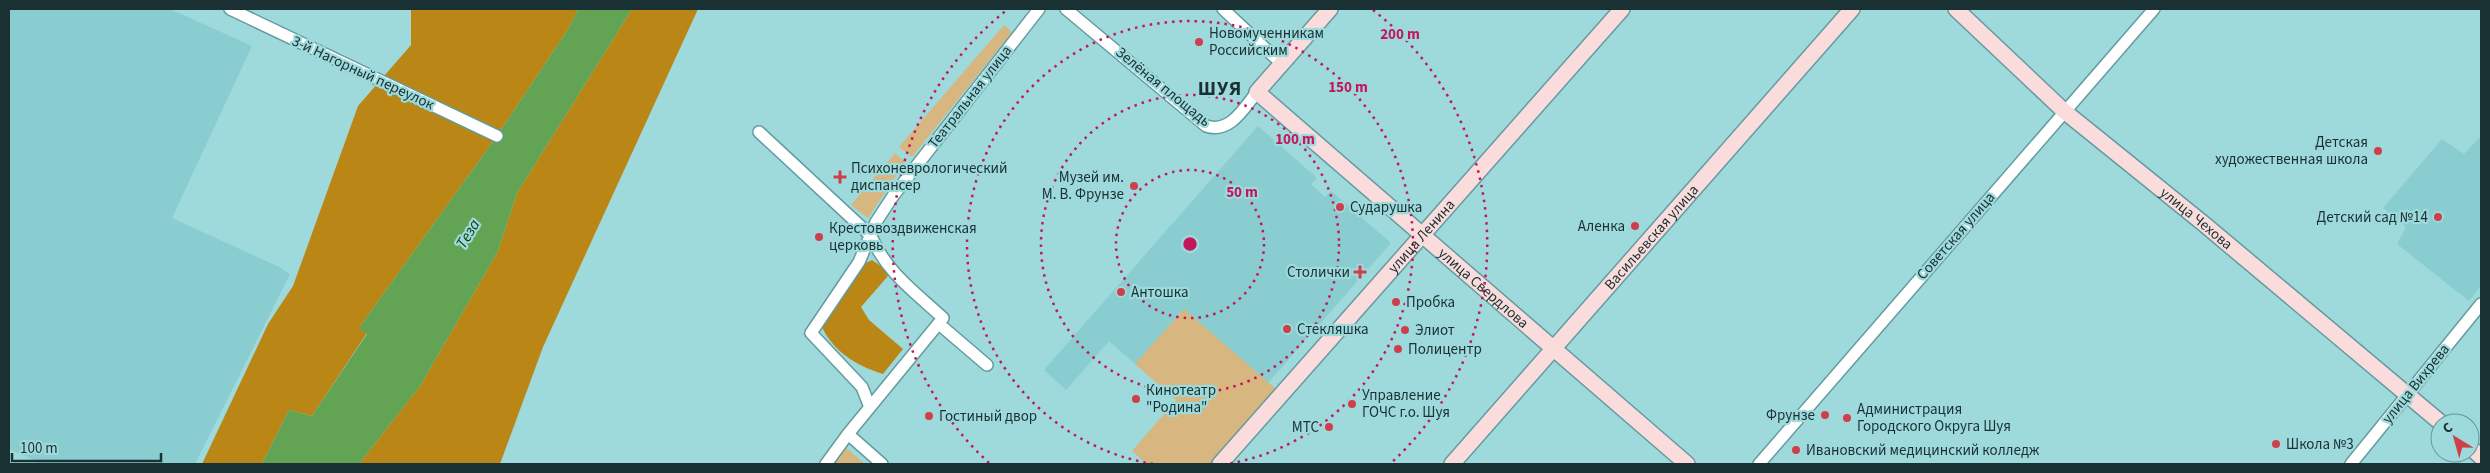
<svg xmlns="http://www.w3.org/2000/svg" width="2490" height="473" font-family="'Source Sans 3',sans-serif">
<rect width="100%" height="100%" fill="#9ed9dc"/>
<!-- built -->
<path fill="#89cdd0" d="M9,9H170L252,46L172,218L279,267L290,274L195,464H35L36,461L9,449Z
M1258,126L1317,178L1311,184L1325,197L1331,191L1391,243L1268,383L1184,309L1135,364L1109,341L1066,390L1044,370Z
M2481,136V286L2469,301L2397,244L2406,227L2383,208L2442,139L2464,154Z"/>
<!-- green -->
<path fill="#d7b67f" d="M1004,25L1012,32L912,157L899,147Z
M895,153L905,162L868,218L851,205Z
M1184,309L1283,395L1220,464H1147L1132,451L1176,400L1135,364Z
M845,447L865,464H832Z"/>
<!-- forest -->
<path fill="#ba8716" d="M411,9H578L569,28L497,136L359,328L367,333L312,416L289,410L262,464H202L268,324L293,286L358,106L411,45Z
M632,9H698L543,347L500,464H359L420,386L498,251L517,193Z
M872,260L885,269L888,276L861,307L869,320L903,349L883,374C854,365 831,350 819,321L863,264Z"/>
<!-- water -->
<path fill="#62a354" d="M578,9H632L517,193L498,251L420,386L359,464H262L289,410L312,416L367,334L359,328L497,136L569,28Z"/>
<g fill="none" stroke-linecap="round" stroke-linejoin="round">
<!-- street casing -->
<g stroke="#639c9f" stroke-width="14">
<path id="street" d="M230,9L497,136
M1066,9L1206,126C1230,134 1244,108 1257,92
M1223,9L1282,64
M759,132L871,236C886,272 915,292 943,318L848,434
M939,324L987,365
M869,405L862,387L811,333L859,262L876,222L893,196L1039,9
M826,464L848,434L882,464
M1759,464L2154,9
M2351,464L2481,304"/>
</g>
<!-- secondary casing -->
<g stroke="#639c9f" stroke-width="18">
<g id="secondary">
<path id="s1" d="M1330,9L1257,92L1687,464"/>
<path id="s2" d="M1956,9L2064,111L2204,224L2441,423"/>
<path d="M2470,447L2481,457"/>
<path id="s3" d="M1220,464L1622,9"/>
<path id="s4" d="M1452,464L1852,9"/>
</g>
</g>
<!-- street -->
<use href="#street" stroke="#fff" stroke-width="11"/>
<!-- secondary -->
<use href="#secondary" stroke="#fbdcdc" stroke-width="15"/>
</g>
<!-- distance rings -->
<g fill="none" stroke="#c2185b" stroke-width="2.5" stroke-dasharray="2.5 5">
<circle cx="1190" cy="244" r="74"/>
<circle cx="1190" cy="244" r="149"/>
<path d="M1153 464A223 223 0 1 1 1227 464"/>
<path d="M989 463A297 297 0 0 1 1007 10M1373 10A297 297 0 0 1 1391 463"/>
</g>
<!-- markers -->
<g fill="#cf3f4b" stroke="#9ed9dc" stroke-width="2">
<circle cx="1199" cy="42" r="5"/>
<circle cx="2378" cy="151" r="5"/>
<path d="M837.5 169.5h5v5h5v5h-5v5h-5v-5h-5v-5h5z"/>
<circle cx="1134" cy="186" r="5"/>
<circle cx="1340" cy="207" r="5"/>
<circle cx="2438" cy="217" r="5"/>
<circle cx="1635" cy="226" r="5"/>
<circle cx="819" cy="237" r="5"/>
<path d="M1357.5 264.5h5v5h5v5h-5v5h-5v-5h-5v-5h5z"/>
<circle cx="1121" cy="292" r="5"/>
<circle cx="1396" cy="302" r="5"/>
<circle cx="1287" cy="329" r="5"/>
<circle cx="1405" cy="330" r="5"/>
<circle cx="1398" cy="349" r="5"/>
<circle cx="1136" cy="399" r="5"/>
<circle cx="1352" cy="404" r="5"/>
<circle cx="1825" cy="415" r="5"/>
<circle cx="929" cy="416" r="5"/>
<circle cx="1847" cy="418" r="5"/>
<circle cx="1329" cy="427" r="5"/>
<circle cx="2276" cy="444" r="5"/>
<circle cx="1796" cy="450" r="5"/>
</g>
<g text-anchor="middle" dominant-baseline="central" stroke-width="4.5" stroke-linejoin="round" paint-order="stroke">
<!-- poi labels -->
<g font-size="15" fill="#193132" stroke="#9ed9dc" text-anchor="start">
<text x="1209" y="33">Новомученникам<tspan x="1209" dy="17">Российским</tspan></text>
<text x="2368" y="142" text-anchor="end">Детская<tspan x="2368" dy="17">художественная школа</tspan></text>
<text x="851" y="168">Психоневрологический<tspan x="851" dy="17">диспансер</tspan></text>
<text x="1124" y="177" text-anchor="end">Музей им.<tspan x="1124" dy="17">М. В. Фрунзе</tspan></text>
<text x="1350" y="207">Сударушка</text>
<text x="2428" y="217" text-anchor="end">Детский сад №14</text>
<text x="1625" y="226" text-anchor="end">Аленка</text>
<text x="829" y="228">Крестовоздвиженская<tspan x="829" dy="17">церковь</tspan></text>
<text x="1350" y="272" text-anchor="end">Столички</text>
<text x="1131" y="292">Антошка</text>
<text x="1406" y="302">Пробка</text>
<text x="1297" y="329">Стекляшка</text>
<text x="1415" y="330">Элиот</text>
<text x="1408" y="349">Полицентр</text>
<text x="1146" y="390">Кинотеатр<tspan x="1146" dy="17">"Родина"</tspan></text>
<text x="1362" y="395">Управление<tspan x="1362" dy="17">ГОЧС г.о. Шуя</tspan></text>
<text x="1857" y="409">Администрация<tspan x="1857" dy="17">Городского Округа Шуя</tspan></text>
<text x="1815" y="415" text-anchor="end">Фрунзе</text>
<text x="939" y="416">Гостиный двор</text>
<text x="1319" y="427" text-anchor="end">МТС</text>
<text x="2286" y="444">Школа №3</text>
<text x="1806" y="450">Ивановский медицинский колледж</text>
</g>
<!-- street labels -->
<g font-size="15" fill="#193132" stroke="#9ed9dc">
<text transform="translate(363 73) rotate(25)">3-й Нагорный переулок</text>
<text transform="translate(1163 87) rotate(39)">Зелёная площадь</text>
<text transform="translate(970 97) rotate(-52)">Театральная улица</text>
<text stroke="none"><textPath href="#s2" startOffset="319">улица Чехова</textPath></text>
<text stroke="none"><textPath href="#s3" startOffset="304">улица Ленина</textPath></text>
<text transform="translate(1956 236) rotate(-49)">Советская улица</text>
<text stroke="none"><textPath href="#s4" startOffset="302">Васильевская улица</textPath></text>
<text stroke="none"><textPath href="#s1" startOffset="410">улица Свердлова</textPath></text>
<text transform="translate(2416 384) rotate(-51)">улица Вихрева</text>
</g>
<!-- water labels -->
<g font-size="16" font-style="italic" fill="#103c04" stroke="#9ed9dc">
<text transform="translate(468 234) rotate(-59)">Теза</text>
</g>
<!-- district labels -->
<g font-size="20" font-weight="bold" letter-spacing="1" fill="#193132" stroke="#9ed9dc">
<text x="1220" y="89">ШУЯ</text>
</g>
</g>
<circle cx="1190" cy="244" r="8" fill="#c2185b" stroke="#9ed9dc" stroke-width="2.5"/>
<g font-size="15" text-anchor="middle" font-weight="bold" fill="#c2185b" stroke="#9ed9dc" stroke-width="4.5" stroke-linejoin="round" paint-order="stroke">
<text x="1400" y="39">200 m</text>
<text x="1348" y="92">150 m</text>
<text x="1295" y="144">100 m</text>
<text x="1242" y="197">50 m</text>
</g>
<!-- border -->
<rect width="2490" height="473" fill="none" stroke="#193132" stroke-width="20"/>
<!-- north arrow -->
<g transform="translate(2455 438) rotate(323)"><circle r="24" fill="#9ed9dc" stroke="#699698"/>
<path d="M0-4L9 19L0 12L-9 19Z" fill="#cf3f4b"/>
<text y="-8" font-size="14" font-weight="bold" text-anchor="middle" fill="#193132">С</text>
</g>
<!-- scale -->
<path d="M12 453v8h149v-8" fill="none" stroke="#193132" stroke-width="2.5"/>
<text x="20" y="453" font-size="15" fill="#193132" stroke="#9ed9dc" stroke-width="4" paint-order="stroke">100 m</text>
</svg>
